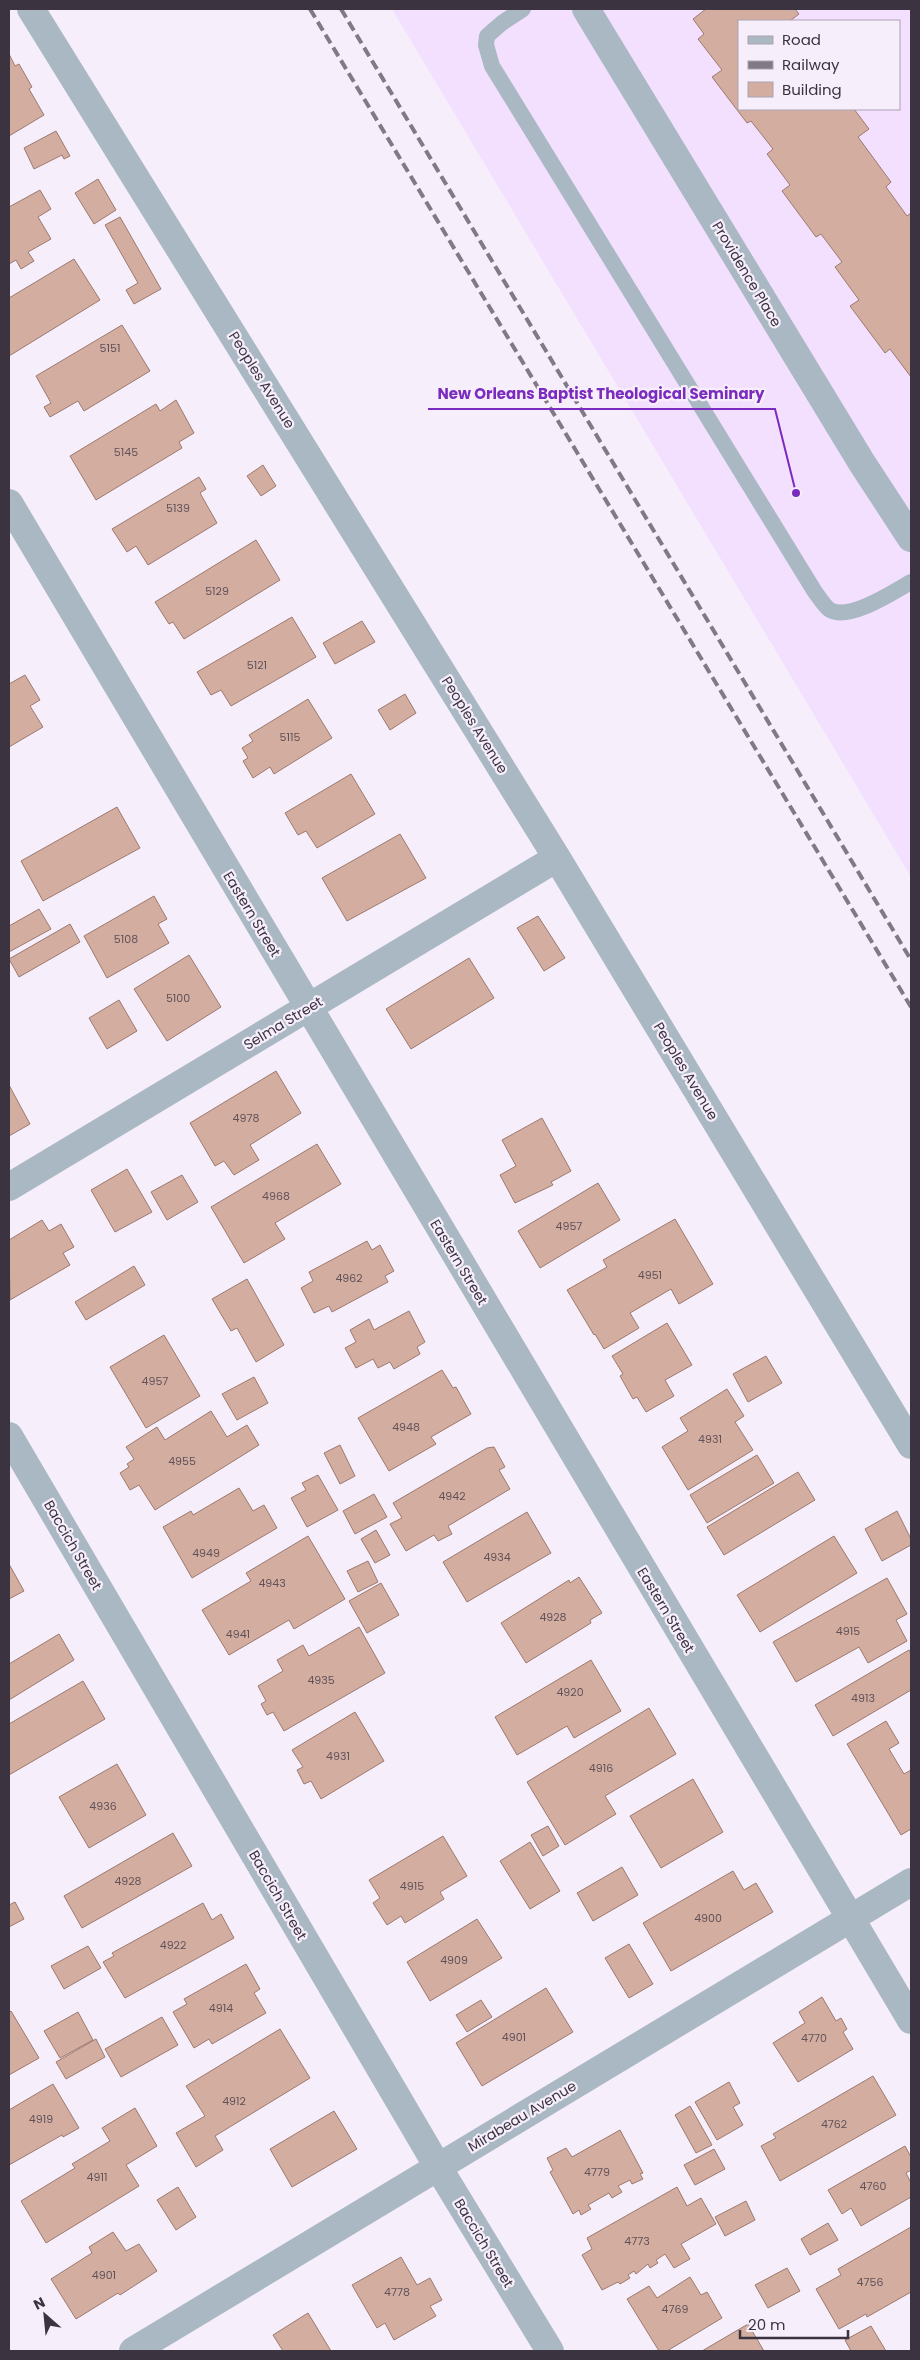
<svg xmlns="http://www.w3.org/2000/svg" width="920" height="2360" font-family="Poppins,sans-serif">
<rect width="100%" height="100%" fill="#f6eefb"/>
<!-- built -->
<path fill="#f3dffe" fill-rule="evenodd" d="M392,9H911V878V877ZM739,21H899V109H739Z"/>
<!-- building -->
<path fill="#d4ada1" stroke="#9d796e" d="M706,9H795L799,14L790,21H739V109H854L869,129L858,137L891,182L886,187L907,216L911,213V377L890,349L885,353L850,306L859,300L835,267L842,262L821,234L816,237L782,191L790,185L767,154L773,149L751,121L747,123L712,77L722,70L698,39L704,34L693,19Z
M9,54L15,66L19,64L32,87L29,89L44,115L9,136Z
M56,131L70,156L64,159L62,155L34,169L24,148Z
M98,179L116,210L94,224L75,193Z
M40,190L51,209L38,217L51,239L28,252L34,261L21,269L16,260L9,264V207Z
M120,217L161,289L134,304L126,290L138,283L105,225Z
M74,259L100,300L9,356V298Z
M122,325L150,371L84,411L78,401L50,417L44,407L51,403L36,376Z
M176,400L194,433L179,442L182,448L96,500L70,456L156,404L160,411Z
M263,465L276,486L261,496L247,476Z
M199,477L206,489L200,493L217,523L148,565L136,546L127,552L112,529Z
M256,540L280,580L184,639L173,622L169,624L155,602Z
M292,617L316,657L231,706L221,690L211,695L197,672Z
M362,621L375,642L335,664L323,643Z
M25,675L40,700L30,706L43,727L9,747V684Z
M405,694L416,713L390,730L378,710Z
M308,699L332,738L274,774L270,767L253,778L243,761L248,758L242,748L253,741L249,735Z
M351,774L375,814L317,848L306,831L298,835L285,813Z
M117,807L140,848L43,901L21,861Z
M400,834L426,878L347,921L322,878Z
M154,896L167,919L158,924L169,943L107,978L84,936Z
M39,909L51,929L9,952V926Z
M538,916L565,958L544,971L517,928Z
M70,924L80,942L19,977L9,959Z
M189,955L221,1007L167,1041L134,989Z
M469,958L494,998L411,1049L386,1009Z
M119,1000L137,1031L107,1049L89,1018Z
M276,1071L301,1113L250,1145L259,1160L234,1175L224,1161L215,1166L190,1123Z
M9,1085L30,1124L9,1136Z
M542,1118L571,1171L551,1182L553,1185L515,1203L500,1175L516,1166L502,1140Z
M317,1144L341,1184L275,1223L285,1239L244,1263L211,1207Z
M127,1169L152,1212L115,1232L91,1190Z
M182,1175L198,1202L167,1220L151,1192Z
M598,1183L620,1220L540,1268L518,1231Z
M675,1219L713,1284L679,1304L671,1289L630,1313L639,1328L604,1349L595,1334L594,1335L567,1290L607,1267L603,1260Z
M42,1220L49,1231L61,1224L74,1247L63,1253L70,1265L10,1300L9,1240Z
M367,1241L372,1250L380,1245L394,1271L385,1276L388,1282L332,1312L329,1306L314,1313L301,1288L313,1281L309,1272Z
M134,1266L145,1285L86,1320L75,1302Z
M247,1279L284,1345L256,1362L237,1328L231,1331L212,1299Z
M409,1311L425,1342L417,1347L420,1354L394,1369L390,1362L378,1368L373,1359L356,1368L345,1348L356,1342L350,1330L369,1319L374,1330Z
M667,1323L692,1365L665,1380L674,1396L646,1412L637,1397L633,1399L620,1376L623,1374L612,1356Z
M164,1335L200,1396L146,1428L110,1367Z
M766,1356L782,1383L748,1402L733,1374Z
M442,1370L453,1388L456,1387L471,1414L431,1437L436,1444L389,1471L358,1418Z
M254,1377L268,1403L237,1420L222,1394Z
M727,1389L744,1416L735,1422L753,1450L688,1490L662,1447L688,1431L680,1418Z
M211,1411L227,1437L247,1425L259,1445L155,1510L139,1485L130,1490L120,1473L129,1467L127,1464L134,1459L126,1447L157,1427L165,1440Z
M340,1445L355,1476L340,1484L324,1453Z
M494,1447L505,1467L499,1470L510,1489L448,1526L452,1534L438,1541L434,1535L406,1551L390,1524L402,1518L393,1503L487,1448Z
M757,1455L774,1483L707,1523L690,1495Z
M798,1472L815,1500L724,1555L707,1527Z
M318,1475L338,1510L307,1527L291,1498L306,1490L302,1483Z
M239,1488L253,1511L264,1505L277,1528L192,1578L163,1527L191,1511L193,1515Z
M374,1494L387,1517L355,1534L343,1511Z
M897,1511L911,1539V1545L882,1561L865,1529Z
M527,1512L551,1553L467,1602L443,1562Z
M376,1530L390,1555L375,1563L361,1539Z
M308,1536L345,1599L294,1629L289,1620L229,1655L202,1610L251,1581L246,1573Z
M834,1536L857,1573L760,1632L737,1595Z
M368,1561L378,1582L358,1592L347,1571Z
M9,1564L24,1591L9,1599Z
M579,1577L602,1613L590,1620L591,1623L526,1663L501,1623L569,1580L570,1583Z
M887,1578L907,1614L896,1620L907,1641L868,1663L859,1647L796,1682L773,1642Z
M381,1583L399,1615L367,1633L349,1601Z
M359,1627L385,1673L284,1731L273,1712L267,1715L261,1704L266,1701L258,1686L283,1671L277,1660L303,1645L309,1656Z
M59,1634L74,1660L9,1700V1664Z
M909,1650L911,1654V1690L833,1736L815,1705Z
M591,1660L621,1711L574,1738L567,1726L517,1755L495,1717Z
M83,1681L105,1719L9,1775V1724Z
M649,1708L676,1754L605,1796L616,1814L565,1845L527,1782Z
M355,1712L384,1761L321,1799L311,1781L304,1784L297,1770L303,1767L292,1750Z
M886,1721L899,1743L889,1749L904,1774L911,1770V1829L901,1835L847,1744Z
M117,1764L146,1815L89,1848L59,1797Z
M693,1779L723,1832L661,1868L630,1816Z
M548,1826L559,1846L543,1856L531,1835Z
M173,1833L192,1866L82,1928L64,1896Z
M443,1836L467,1876L440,1892L444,1899L405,1923L401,1916L387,1925L373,1903L380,1898L369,1880Z
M530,1842L560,1891L530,1909L500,1861Z
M622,1867L638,1895L593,1921L577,1893Z
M733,1871L744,1890L756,1883L773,1912L671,1971L643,1923Z
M15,1902L24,1919L9,1927V1905Z
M203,1903L212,1920L221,1914L234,1938L125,1998L103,1962L114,1956L112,1953Z
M477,1919L502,1958L430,2001L407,1962Z
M629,1944L653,1984L629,1998L605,1958Z
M88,1946L101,1968L64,1989L51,1966Z
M246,1964L260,1989L254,1993L266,2013L212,2044L209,2039L194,2048L173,2012L187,2004L184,1999Z
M546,1988L573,2032L482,2086L456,2043Z
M822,1997L836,2021L841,2018L847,2029L843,2032L853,2049L798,2082L773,2043L805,2023L799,2012Z
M481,2000L492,2017L467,2032L456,2015Z
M11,2011L39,2058L9,2075V2013Z
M78,2012L93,2040L60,2058L44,2031Z
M162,2017L178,2045L121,2077L105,2049Z
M280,2029L310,2078L215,2136L223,2150L196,2167L176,2133L205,2116L186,2086Z
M96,2039L105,2057L66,2079L56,2062Z
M873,2076L896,2115L780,2181L761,2146L776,2138L773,2134Z
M729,2082L740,2103L733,2107L743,2125L717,2140L695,2102Z
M53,2084L79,2128L63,2137L62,2135L9,2165V2110Z
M690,2106L712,2145L696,2153L675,2115Z
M135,2108L157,2146L126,2165L139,2186L46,2243L21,2201L75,2168L72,2164L110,2141L102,2128Z
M334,2111L357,2149L292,2187L270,2149Z
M620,2130L643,2173L640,2174L643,2179L632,2184L630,2180L618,2186L622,2192L612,2198L609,2193L588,2205L591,2209L581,2215L579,2210L573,2214L550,2172L553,2170L547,2158L566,2148L572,2157Z
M905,2146L911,2157V2170L906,2173L911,2183V2197L861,2226L851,2208L842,2214L828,2190Z
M714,2149L725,2169L695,2185L684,2165Z
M178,2187L196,2217L176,2230L157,2200Z
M677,2187L687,2206L701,2198L716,2224L681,2244L690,2259L674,2268L665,2254L656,2260L658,2263L650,2268L648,2264L636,2274L634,2271L628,2275L630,2278L620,2284L618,2282L602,2290L582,2255L592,2249L587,2238Z
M746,2201L755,2220L725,2236L715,2217Z
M828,2223L838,2240L810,2255L801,2239Z
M911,2227V2292L867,2317L866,2314L839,2329L816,2289L841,2275L838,2269Z
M113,2232L126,2251L139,2244L157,2271L120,2295L118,2293L76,2319L51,2279L92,2253L89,2247Z
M401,2257L417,2285L430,2278L442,2300L430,2306L436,2316L394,2340L385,2323L377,2328L352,2285Z
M787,2268L800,2291L768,2308L755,2285Z
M690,2277L701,2295L707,2292L722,2318L667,2351H659L627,2299L649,2286L657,2298Z
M308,2313L331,2351H283L273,2335Z
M748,2324L764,2351H702Z
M871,2326L886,2351H851L845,2340Z"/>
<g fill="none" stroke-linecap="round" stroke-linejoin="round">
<!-- service -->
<path stroke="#aab8c3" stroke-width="16" d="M523,9L502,23L487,36L486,45L492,66L815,592C819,597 825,607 830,610C850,621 893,592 911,582"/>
<!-- minor -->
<path stroke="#aab8c3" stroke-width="28" d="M31,9L557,858L911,1445
M586,9L862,463L911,538
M9,503L911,2020
M9,1187L557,858
M9,1436L438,2167L550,2351
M133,2351L911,1882"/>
<!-- rail -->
<path stroke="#817986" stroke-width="4" stroke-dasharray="10 5" stroke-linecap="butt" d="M310,9L911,1007
M341,9L911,960"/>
</g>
<g text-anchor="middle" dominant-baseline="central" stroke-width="4.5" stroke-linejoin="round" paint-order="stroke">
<!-- number labels -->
<g font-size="11" fill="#615258">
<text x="110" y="348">5151</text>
<text x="126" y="452">5145</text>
<text x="178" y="508">5139</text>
<text x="217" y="591">5129</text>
<text x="257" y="665">5121</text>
<text x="290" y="737">5115</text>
<text x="126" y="939">5108</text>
<text x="178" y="998">5100</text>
<text x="246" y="1118">4978</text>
<text x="276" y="1196">4968</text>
<text x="569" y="1226">4957</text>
<text x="650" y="1275">4951</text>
<text x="349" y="1278">4962</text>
<text x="155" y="1381">4957</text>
<text x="406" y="1427">4948</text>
<text x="710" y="1439">4931</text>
<text x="182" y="1461">4955</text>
<text x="452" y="1496">4942</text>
<text x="206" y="1553">4949</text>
<text x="497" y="1557">4934</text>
<text x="272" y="1583">4943</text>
<text x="553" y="1617">4928</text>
<text x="848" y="1631">4915</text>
<text x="238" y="1634">4941</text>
<text x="321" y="1680">4935</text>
<text x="570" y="1692">4920</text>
<text x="863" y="1698">4913</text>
<text x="338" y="1756">4931</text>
<text x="601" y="1768">4916</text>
<text x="103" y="1806">4936</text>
<text x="128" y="1881">4928</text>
<text x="412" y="1886">4915</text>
<text x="708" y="1918">4900</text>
<text x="173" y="1945">4922</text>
<text x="454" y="1960">4909</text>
<text x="221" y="2008">4914</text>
<text x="514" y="2037">4901</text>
<text x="814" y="2038">4770</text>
<text x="234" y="2101">4912</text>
<text x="41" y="2119">4919</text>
<text x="834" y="2124">4762</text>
<text x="597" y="2172">4779</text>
<text x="97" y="2177">4911</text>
<text x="873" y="2186">4760</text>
<text x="637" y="2241">4773</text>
<text x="104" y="2275">4901</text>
<text x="870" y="2282">4756</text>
<text x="397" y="2292">4778</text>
<text x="675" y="2309">4769</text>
</g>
<!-- street labels -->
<g font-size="14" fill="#3b3340" stroke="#f6eefb">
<text transform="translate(747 274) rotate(59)">Providence Place</text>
<text transform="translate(262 380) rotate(58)">Peoples Avenue</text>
<text transform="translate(475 725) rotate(58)">Peoples Avenue</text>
<text transform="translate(252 914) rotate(59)">Eastern Street</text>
<text transform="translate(283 1023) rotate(-31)">Selma Street</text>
<text transform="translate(686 1071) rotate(59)">Peoples Avenue</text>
<text transform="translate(459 1262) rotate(59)">Eastern Street</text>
<text transform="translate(73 1545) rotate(60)">Baccich Street</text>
<text transform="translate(666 1610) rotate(59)">Eastern Street</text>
<text transform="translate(278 1895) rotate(60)">Baccich Street</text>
<text transform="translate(522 2116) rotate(-31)">Mirabeau Avenue</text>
<text transform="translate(484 2243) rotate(59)">Baccich Street</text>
</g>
</g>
<!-- callouts -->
<path fill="none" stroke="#7b2cbf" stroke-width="2" d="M796 493L775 409H428"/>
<circle fill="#7b2cbf" stroke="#f6eefb" stroke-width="2" cx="796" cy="493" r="5"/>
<g font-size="15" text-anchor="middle" font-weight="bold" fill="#7b2cbf" stroke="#f6eefb" stroke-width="4.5" stroke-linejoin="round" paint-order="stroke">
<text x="601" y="399">New Orleans Baptist Theological Seminary</text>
</g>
<!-- border -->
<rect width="920" height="2360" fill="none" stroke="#3b3340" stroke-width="20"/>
<!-- legend -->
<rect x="738" y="20" width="162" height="90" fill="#f6eefb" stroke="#aba3b0"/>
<rect x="748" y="36" width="25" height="8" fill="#aab8c3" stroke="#aba3b0"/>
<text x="782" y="45" font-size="15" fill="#3b3340">Road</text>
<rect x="748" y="61" width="25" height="8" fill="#817986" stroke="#aba3b0"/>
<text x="782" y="70" font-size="15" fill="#3b3340">Railway</text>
<rect x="748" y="82" width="25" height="15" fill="#d4ada1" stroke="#aba3b0"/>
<text x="782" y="95" font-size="15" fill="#3b3340">Building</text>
<!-- north arrow -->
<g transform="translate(45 2315) rotate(333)" stroke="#f6eefb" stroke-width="4" paint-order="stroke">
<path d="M0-4L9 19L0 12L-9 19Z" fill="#3b3340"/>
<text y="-8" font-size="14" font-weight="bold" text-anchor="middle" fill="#3b3340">N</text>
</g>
<!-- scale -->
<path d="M740 2330v8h108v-8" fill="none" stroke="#3b3340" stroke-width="2.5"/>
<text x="748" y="2330" font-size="15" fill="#3b3340" stroke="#f6eefb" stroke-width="4" paint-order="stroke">20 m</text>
</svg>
